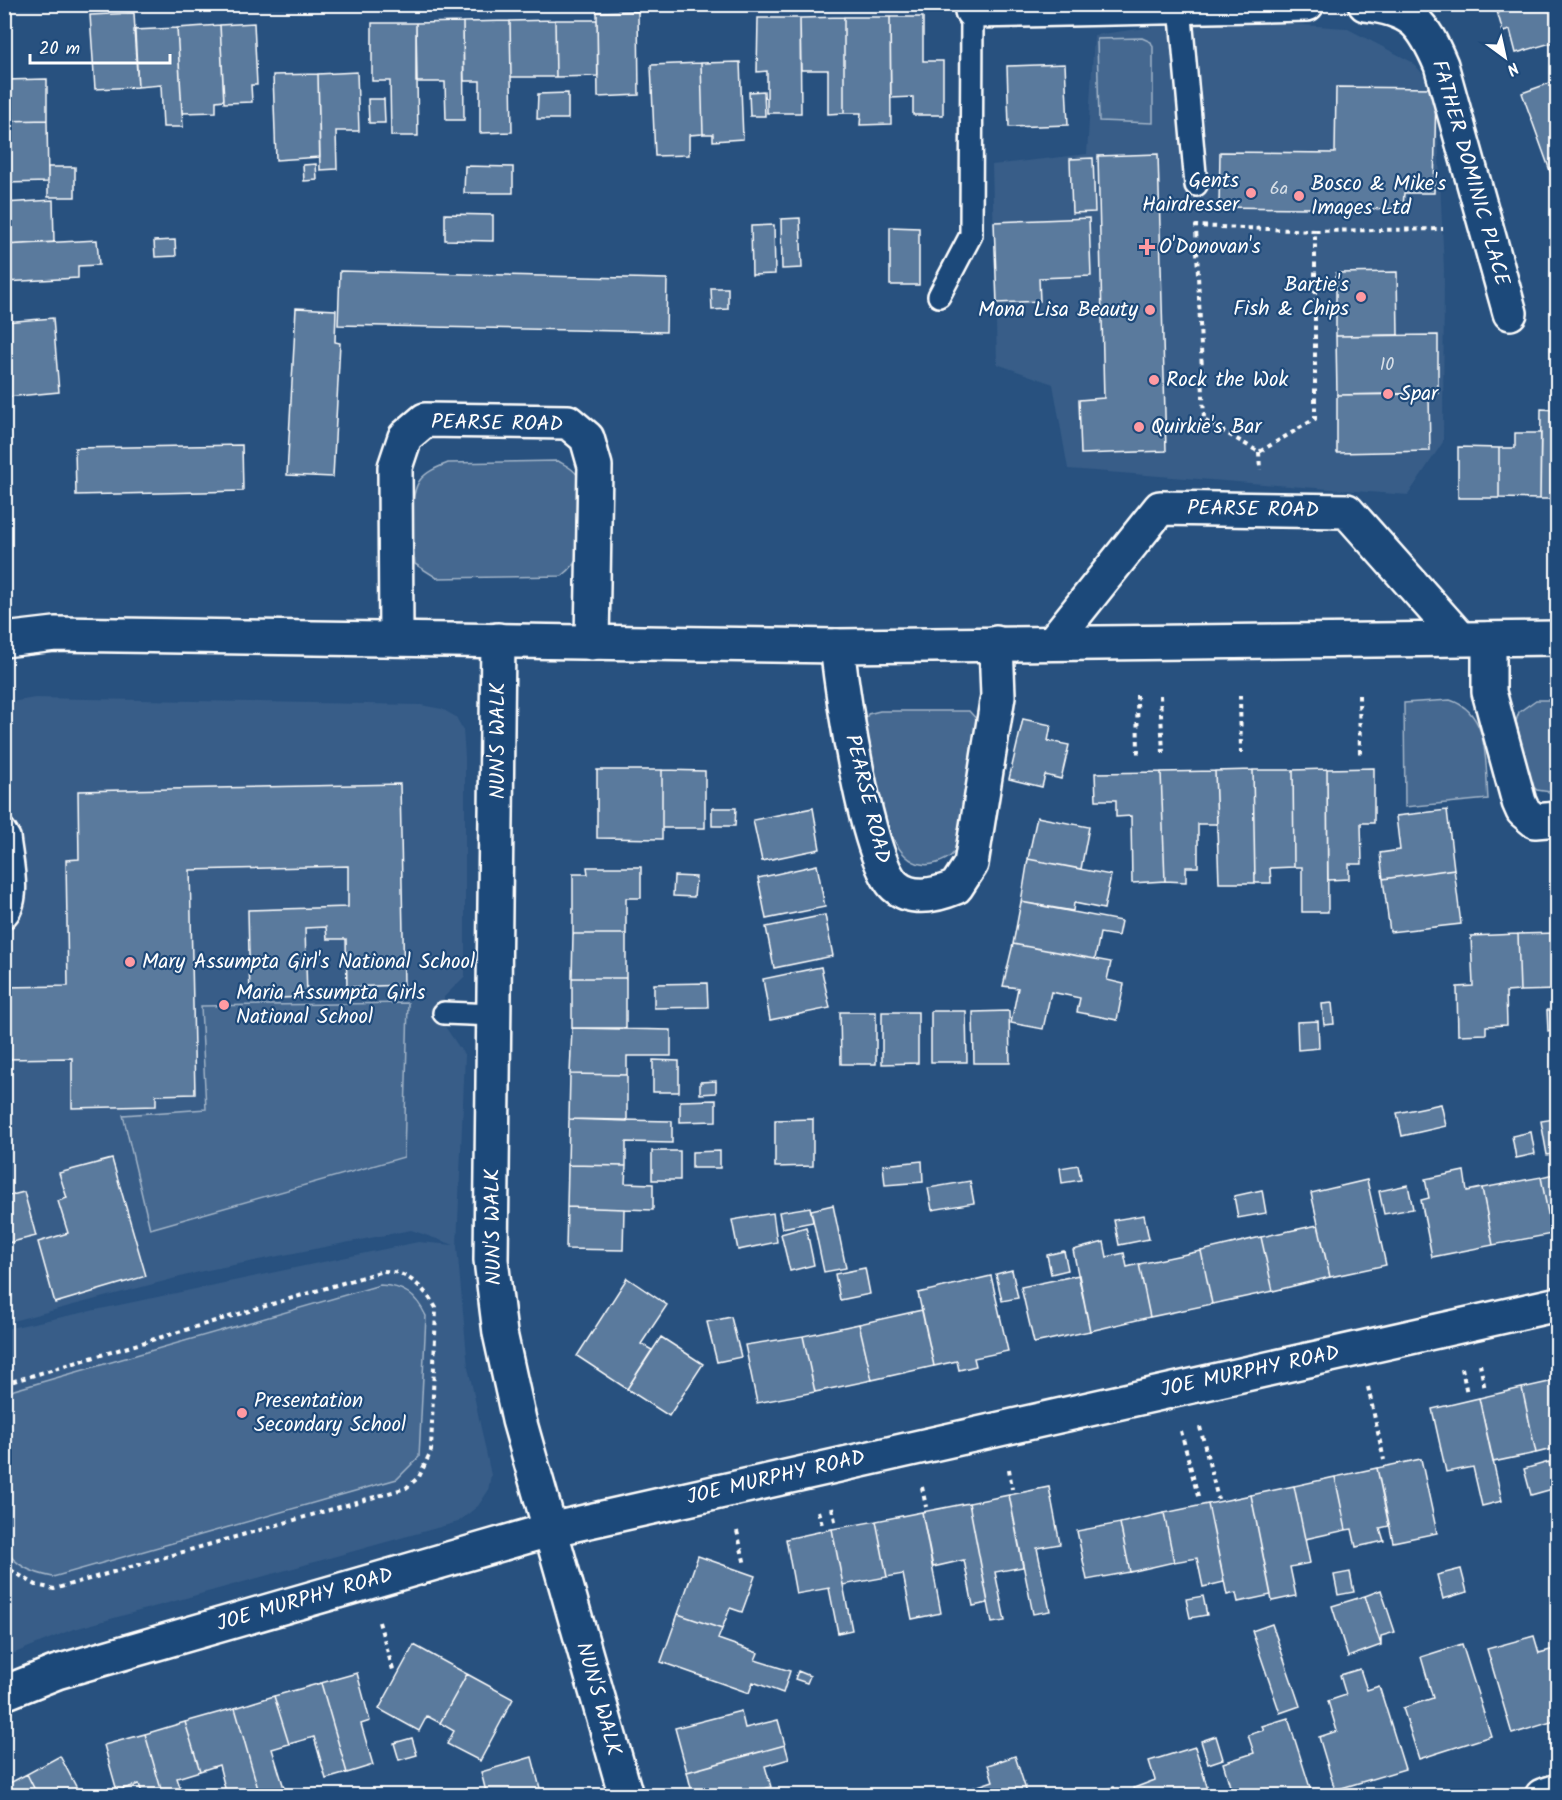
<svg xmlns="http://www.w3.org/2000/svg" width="1562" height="1800" font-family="Kalam,sans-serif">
<rect width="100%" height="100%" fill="#28517f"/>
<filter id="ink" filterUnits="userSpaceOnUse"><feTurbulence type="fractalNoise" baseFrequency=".0167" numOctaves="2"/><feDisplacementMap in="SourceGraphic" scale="12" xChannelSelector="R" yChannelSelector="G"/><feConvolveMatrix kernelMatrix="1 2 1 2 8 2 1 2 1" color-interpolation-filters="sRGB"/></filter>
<g filter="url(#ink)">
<!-- built -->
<path fill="#375d88" d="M1214,19L1346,28L1412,62L1436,88L1444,269L1443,442L1408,495L1068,469L1053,384L997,364L992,165L1087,154L1094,35Z
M35,698L421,705L442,709L456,717L463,730L465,756V976L444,997V1025L465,1056L457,1246L468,1367L491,1475L488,1491L478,1506L458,1522L71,1630L5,1657V1329L418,1242L454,1245L411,1230L203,1271L5,1323V703Z"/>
<!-- green -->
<path fill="#446890" stroke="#a2b4c8" stroke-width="1.5" d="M1142,38L1151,42L1153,47V123L1099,121L1097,39Z
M558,461C565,465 573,468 577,475C583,485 581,541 578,554C576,564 570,570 562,576L437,578L415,564C412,544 408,496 420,480C427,471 438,467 448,463Z
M1450,700C1491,713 1485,764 1488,799L1405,807L1404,703Z
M1536,700H1557V793L1537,790L1530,784L1516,721L1519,712Z
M880,711H969L979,722L960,842C954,854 950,859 937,863C894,876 882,809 875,781C869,760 858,734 868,714Z
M408,1003L404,1157L150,1229L123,1115L206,1109L201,1006Z
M380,1285C404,1286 416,1295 426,1316L419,1457L397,1479L53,1577C32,1573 16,1566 4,1548L5,1397L14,1390Z"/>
<!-- building -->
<path fill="#5a7a9d" stroke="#fff" stroke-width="1.5" d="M1495,4H1558V41L1516,53L1510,30L1503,32Z
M638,11L639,95L598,97L597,12Z
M134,13L138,87L95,89L90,15Z
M844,17H890L891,124L860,125L861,113H844Z
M844,17V113L828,114V70H801L800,18Z
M890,17H923V61H943V115H913V97L891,98Z
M758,18H800L801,113H767V71L757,72Z
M555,20H597L598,76L556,77Z
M555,20L556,77H511L510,21Z
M510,21L512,132L480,133V81H464L463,22Z
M463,22L464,120H446L445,82H416V23Z
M254,23L257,85H251L252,102L224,103L220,25Z
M372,23H416L418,136H391L390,81H372Z
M220,25L224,100L216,101V112L182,113L177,28Z
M177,28L183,127H163L161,85L138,87L134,30Z
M740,62L743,139L713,141V134H703L701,63Z
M701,63L703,134L689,135V155L655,156L651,65Z
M1065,64L1068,125L1009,127L1007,66Z
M357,72L359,131H336L337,169L320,170L318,74Z
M318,74L320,157L276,160L273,75Z
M47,79V120L4,121V80Z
M1558,80V193L1522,93Z
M1336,87L1436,88L1434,193H1404L1403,209L1219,207L1220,152L1335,153Z
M764,91L765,116H750L749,92Z
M568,93V119H537L538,94Z
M368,99H384L385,123H369Z
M47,120L48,182L4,183V121Z
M1158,154L1166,451L1081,454L1079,400L1104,398L1098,156Z
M1093,158L1095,212L1072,213L1070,159Z
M316,164L317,180L304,181L303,165Z
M465,166L513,167V193H464Z
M48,167H75V197H48Z
M53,200L54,242L4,245V203Z
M445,214L493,215V241L445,240Z
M800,218L802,268L782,269L781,219Z
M1089,218L1091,276L1039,278L1040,301L997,303L994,222Z
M774,225L775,274L752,275L751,226Z
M890,227L919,228V285H890Z
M97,240L99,265L78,266V278L4,282V245Z
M175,240L176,256L155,257L154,241Z
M340,271L667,279L666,332L338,325Z
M1397,272L1398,335L1336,336V273Z
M711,288H728V309L712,310Z
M296,308L336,310L335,342L340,343L333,477L287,475Z
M53,318L59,392L7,397L4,322Z
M1438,335V393L1337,395L1336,336Z
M1429,394L1430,451L1337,453V395Z
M1541,409L1558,410V499H1540Z
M1515,433H1541L1540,499L1499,498V448H1515Z
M242,445L243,491L76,495L75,448Z
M1458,447L1499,448V498H1458Z
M1023,719L1051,725L1048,741L1069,745L1061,779L1045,775L1042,787L1009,779Z
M1374,768V823H1361L1362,864H1349V879L1328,880L1327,769Z
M1327,769L1328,912H1302V867H1294L1293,770Z
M597,770H662V839L597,838Z
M662,770L705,771V828H662Z
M1253,770L1255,883H1219L1215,771Z
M1253,770H1293L1294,867L1270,868L1271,883H1255Z
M1215,771L1217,824H1198V867H1186V882L1165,881L1161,772Z
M1161,772L1165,881L1132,883L1131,816L1116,817V800H1096L1095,773Z
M400,784L404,985L347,987L346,939H327L326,927L305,928L307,997L250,999L248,910L348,907V866L190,870L195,1094L156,1095V1106L72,1108V1058L4,1059V987L68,986L66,860L79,859L78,791Z
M712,808H736L735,826H712Z
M813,808L820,849L762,861L753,820Z
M1447,810L1454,869L1383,879L1380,853L1400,850L1396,816Z
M1037,817L1089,827L1081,869L1028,859Z
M1028,859L1111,875L1104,909L1074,903L1073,911L1021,902Z
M817,865L825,907L766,919L758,878Z
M587,867H641V898H626V934H573V874H588Z
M1454,869L1461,924L1390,932L1383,879Z
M674,876L696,877L694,897L673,896Z
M1021,902L1121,921L1118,936L1100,933L1095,959L1013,944Z
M825,915L833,956L774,968L766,927Z
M1558,933V990L1520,991L1518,934Z
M573,934H626V978H572Z
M1518,934L1520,991L1506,992L1507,1025L1486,1026V1034L1458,1035L1457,987L1473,986L1471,936Z
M1013,944L1111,962L1107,980L1124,984L1117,1020L1077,1012L1080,998L1051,992L1043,1029L1011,1023L1018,988L1003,986Z
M821,967L830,1008L770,1020L763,979Z
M572,978H626V1028H572Z
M707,983L708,1007L654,1008V984Z
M1332,1003L1334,1024L1324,1025L1322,1004Z
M1547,1010H1558V1030L1548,1031Z
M931,1011H966L967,1062H931Z
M1009,1011L1010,1063H974L973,1012Z
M840,1012H876V1064H841Z
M882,1012H918V1063L882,1064Z
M1318,1021L1319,1048L1298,1050L1297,1022Z
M572,1028L671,1030V1056H627V1075L570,1074Z
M653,1060L679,1061V1092H653Z
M570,1074L627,1075V1121L569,1119Z
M716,1081V1093L700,1094V1082Z
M716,1100V1121L680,1122V1101Z
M1441,1104L1446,1126L1402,1136L1397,1113Z
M569,1119L672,1121V1143L626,1142V1166L568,1165Z
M813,1119V1166L775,1167V1120Z
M1554,1119L1558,1153L1547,1155L1541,1121Z
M1531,1132L1535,1154L1516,1158L1512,1136Z
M652,1151H680V1180H652Z
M720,1151V1168H692V1152Z
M112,1159L146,1276L55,1303L38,1242L68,1233L58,1201L67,1198L59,1173Z
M922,1161L923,1182L885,1185L883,1165Z
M568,1165L626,1166L625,1183L653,1184V1210L567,1207Z
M1078,1165L1081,1180L1062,1183L1060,1168Z
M1464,1171L1467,1191L1482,1188L1493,1245L1432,1257L1421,1200L1429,1198L1425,1179Z
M1558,1173V1233L1552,1234L1541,1177Z
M1541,1177L1552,1234L1493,1245L1482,1188Z
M1367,1180L1386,1265L1330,1277L1311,1193Z
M970,1181L974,1203L932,1210L928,1188Z
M1408,1185L1413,1209L1384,1214L1379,1191Z
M1262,1190L1266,1213L1238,1218L1234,1196Z
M24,1192L36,1236L4,1244V1197Z
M833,1205L846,1268L824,1272L811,1210Z
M567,1207L624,1209L623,1250L566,1249Z
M810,1207L813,1222L782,1228L779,1212Z
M773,1213L777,1242L738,1250L732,1220Z
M1144,1215L1149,1239L1119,1245L1114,1220Z
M1318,1225L1330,1277L1273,1291L1261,1237Z
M806,1227L814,1265L790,1271L781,1234Z
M1261,1237L1273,1291L1212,1304L1201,1251Z
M1104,1242L1107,1257L1124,1253L1127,1267L1139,1264L1150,1317L1090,1331L1073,1250Z
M1064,1251L1068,1270L1051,1274L1047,1255Z
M1201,1251L1212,1304L1150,1317L1139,1264Z
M865,1268L870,1294L840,1300L835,1274Z
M1012,1270L1018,1298L1002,1301L996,1274Z
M1079,1275L1090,1331L1034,1343L1021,1287Z
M991,1276L1008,1351L974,1358L976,1366L959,1370L957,1361L934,1366L918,1293Z
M627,1278L667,1305L641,1344L652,1350L627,1389L577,1356Z
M922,1310L934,1366L872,1380L859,1324Z
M731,1317L741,1357L717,1362L707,1322Z
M859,1324L872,1380L815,1392L803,1336Z
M803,1336L815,1392L757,1403L745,1345Z
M661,1337L703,1364L669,1416L627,1389Z
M1558,1380V1453L1556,1448L1536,1453L1522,1388Z
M1522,1388L1536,1453L1493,1462L1479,1398Z
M1479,1398L1502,1501L1482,1506L1473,1467L1446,1472L1432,1409Z
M1421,1459L1437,1533L1393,1542L1377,1468Z
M1549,1462L1556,1488L1531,1495L1524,1469Z
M1377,1468L1389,1526L1380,1528L1384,1541L1356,1547L1352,1529L1346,1530L1335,1477Z
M1335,1477L1346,1530L1305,1539L1294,1486Z
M1294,1486L1310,1563L1290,1567L1296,1596L1272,1601L1251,1495Z
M1049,1487L1060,1544L1037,1548L1050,1611L1033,1614L1009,1495Z
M1009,1495L1023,1567L995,1572L1005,1621L992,1623L969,1503Z
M1251,1495L1271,1595L1238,1602L1236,1593L1227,1595L1208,1504Z
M969,1503L988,1603L973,1606L964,1560L933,1567L922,1512Z
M1208,1504L1224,1582L1203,1587L1197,1558L1174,1562L1164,1513Z
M922,1512L941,1613L912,1619L903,1574L887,1577L876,1521Z
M1164,1513L1174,1562L1130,1572L1120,1523Z
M876,1521L887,1577L843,1585L832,1529Z
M1120,1523L1130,1572L1087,1580L1077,1531Z
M832,1529L852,1630L838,1633L829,1588L796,1594L786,1539Z
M698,1556L755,1576L742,1612L730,1608L722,1629L678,1614Z
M1461,1569L1467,1592L1443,1599L1437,1575Z
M1350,1572L1354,1592L1338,1595L1334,1575Z
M1381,1590L1395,1632L1381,1636V1645L1365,1596Z
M1203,1596L1207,1615L1190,1618L1186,1599Z
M1365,1596L1381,1645L1348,1657L1332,1606Z
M678,1614L722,1629L718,1639L758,1653L755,1660L790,1671L783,1693L753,1682L749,1693L661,1662Z
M1272,1624L1300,1706L1280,1713L1252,1631Z
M1534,1636L1539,1653L1558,1648V1720L1512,1734L1487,1649Z
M1462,1644L1491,1736L1419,1759L1403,1708L1433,1698L1421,1657Z
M414,1645L467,1674L440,1723L427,1716L419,1731L379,1709Z
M1360,1669L1367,1690L1379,1686L1405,1769L1335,1790L1319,1737L1337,1731L1328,1701L1346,1695L1340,1675Z
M798,1671L810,1676L807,1683L795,1679Z
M357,1673L370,1721L361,1724L373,1765L347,1773L321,1683Z
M467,1674L513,1699L480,1761L447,1744L454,1731L440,1723Z
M321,1683L347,1773L326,1779L314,1737L289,1744L274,1696Z
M274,1696L289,1744L272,1749L285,1791L260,1796L235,1708Z
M235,1708L260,1796H227L219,1765L200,1771L185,1722Z
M741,1711L745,1728L778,1720L785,1745L687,1772L675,1728Z
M1288,1718L1312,1794L1233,1796L1223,1763L1254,1753L1248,1735L1264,1730L1262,1726Z
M185,1722L200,1771L177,1778L183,1796H163L145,1734Z
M145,1734L163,1796H143L139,1784L117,1791L104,1745Z
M1216,1736L1223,1759L1208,1764L1201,1741Z
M412,1738L417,1755L399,1760L394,1743Z
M785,1745L789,1759L765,1766L771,1787L741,1796H693L687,1772Z
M1195,1747L1210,1796H1136L1134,1788L1155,1780L1149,1761Z
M60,1756L81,1796H38L27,1774Z
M1015,1756L1028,1796H965L963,1791L993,1781L988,1765Z
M532,1757L542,1796H487L481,1772Z
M27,1774L38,1796H4V1786Z
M1114,1787L1117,1796H1084Z
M828,1789L830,1796H810V1793Z"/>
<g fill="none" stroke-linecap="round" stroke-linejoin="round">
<!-- service casing -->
<g stroke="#fff" stroke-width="26">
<path id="service" d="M1180,6L1196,185
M939,296L971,235L972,11
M4,829L9,837C11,859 23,902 4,918
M444,1013L495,1015"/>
</g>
<!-- minor casing -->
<g stroke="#fff" stroke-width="38">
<path id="minor" d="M972,4V11L1307,4
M1365,4C1412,9 1423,23 1441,65L1510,313
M396,639L395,467L405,437L425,420L568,422L587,438L595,466L592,643
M1489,639V692L1519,802L1523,811L1535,821L1558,819
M498,640L491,1260L500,1333L519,1420L626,1796
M1053,642L1160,508L1347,511L1459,637
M837,646C842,690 866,860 895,886C912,901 937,895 956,887L971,864L998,696L996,643
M4,1693L57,1672L549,1530L1558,1304
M1542,1796L1558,1791"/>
</g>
<!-- tertiary casing -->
<g stroke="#fff" stroke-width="38">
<path id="tertiary" d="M4,640L55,634L837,646L1558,638"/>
</g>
<!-- path -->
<path stroke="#fff" stroke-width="4" stroke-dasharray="4.5 4.5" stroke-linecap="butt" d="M1315,231L1196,226L1204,420L1259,452L1315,419V231L1443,229
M1259,452L1260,470
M1137,695L1138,755
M1160,695L1163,753
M1240,695L1241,753
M1359,695L1360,754
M1550,1347L1556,1376
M1480,1364L1485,1390
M1462,1368L1467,1394
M4,1384L383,1271C408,1271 424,1288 436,1308L431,1451L419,1477L406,1488L54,1589L36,1585L4,1566
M1368,1387L1384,1460
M1200,1427L1218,1499
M1181,1431L1199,1500
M1009,1469L1012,1489
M922,1487L926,1507
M832,1508L836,1525
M818,1511L823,1528
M737,1531L745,1565
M379,1622L393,1670"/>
<!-- service -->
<use href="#service" stroke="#1f4a7a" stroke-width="21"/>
<!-- minor -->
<use href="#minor" stroke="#1f4a7a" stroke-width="33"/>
<!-- tertiary -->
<use href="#tertiary" stroke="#1f4a7a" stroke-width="33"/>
</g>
</g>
<!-- markers -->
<g fill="#ff9aa2" stroke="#1f4a7a" stroke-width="2">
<circle cx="1251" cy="193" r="6"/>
<circle cx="1299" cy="196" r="6"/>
<path d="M1144 238h6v6h6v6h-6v6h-6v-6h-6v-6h6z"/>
<circle cx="1361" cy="297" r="6"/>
<circle cx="1150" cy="310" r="6"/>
<circle cx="1154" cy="380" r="6"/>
<circle cx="1388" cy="394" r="6"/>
<circle cx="1139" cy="427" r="6"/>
<circle cx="130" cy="962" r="6"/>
<circle cx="224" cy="1005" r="6"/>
<circle cx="242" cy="1413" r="6"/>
</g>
<g text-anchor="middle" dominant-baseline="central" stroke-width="4.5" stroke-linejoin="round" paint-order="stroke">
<!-- number labels -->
<g font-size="18" fill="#d6dee6">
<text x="1279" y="189">6a</text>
<text x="1387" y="365">10</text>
</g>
<!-- street labels -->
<g font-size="21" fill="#fff" stroke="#1f4a7a">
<text transform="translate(1470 173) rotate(74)">FATHER DOMINIC PLACE</text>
<text transform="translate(497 424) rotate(1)">PEARSE ROAD</text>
<text transform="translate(1253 510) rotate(1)">PEARSE ROAD</text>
<text transform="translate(498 741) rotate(-90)">NUN'S WALK</text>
<text transform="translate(867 799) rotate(76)">PEARSE ROAD</text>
<text transform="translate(494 1227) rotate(-91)">NUN'S WALK</text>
<text transform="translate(1250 1372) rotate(-12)">JOE MURPHY ROAD</text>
<text transform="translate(776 1478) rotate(-13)">JOE MURPHY ROAD</text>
<text transform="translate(305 1600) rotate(-16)">JOE MURPHY ROAD</text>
<text transform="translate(598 1699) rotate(74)">NUN'S WALK</text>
</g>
<!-- poi labels -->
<g font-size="21" fill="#fff" stroke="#1f4a7a" text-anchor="start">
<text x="1239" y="181" text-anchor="end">Gents<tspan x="1239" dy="24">Hairdresser</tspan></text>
<text x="1311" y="184">Bosco &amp; Mike's<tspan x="1311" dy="24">Images Ltd</tspan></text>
<text x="1159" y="247">O'Donovan's</text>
<text x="1349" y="285" text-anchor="end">Bartie's<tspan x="1349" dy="24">Fish &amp; Chips</tspan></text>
<text x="1138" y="310" text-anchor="end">Mona Lisa Beauty</text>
<text x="1166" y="380">Rock the Wok</text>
<text x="1400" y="394">Spar</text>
<text x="1151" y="427">Quirkie's Bar</text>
<text x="142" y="962">Mary Assumpta Girl's National School</text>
<text x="236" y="993">Maria Assumpta Girls<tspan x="236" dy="24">National School</tspan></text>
<text x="254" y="1401">Presentation<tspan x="254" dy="24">Secondary School</tspan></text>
</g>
</g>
<!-- margin -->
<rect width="1562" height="1800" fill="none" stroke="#1f4a7a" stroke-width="24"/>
<rect x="12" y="12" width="1538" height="1776" fill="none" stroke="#fff" stroke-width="2" filter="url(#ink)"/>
<!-- north arrow -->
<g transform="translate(1505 57) rotate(147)" stroke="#1f4a7a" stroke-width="4.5" paint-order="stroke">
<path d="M0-4.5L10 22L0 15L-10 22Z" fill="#ffffff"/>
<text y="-9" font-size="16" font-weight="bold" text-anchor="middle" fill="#ffffff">N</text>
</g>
<!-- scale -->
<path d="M30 54v9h140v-9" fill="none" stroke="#ffffff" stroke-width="3"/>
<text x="39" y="54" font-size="18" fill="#ffffff" stroke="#1f4a7a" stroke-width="4.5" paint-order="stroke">20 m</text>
</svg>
